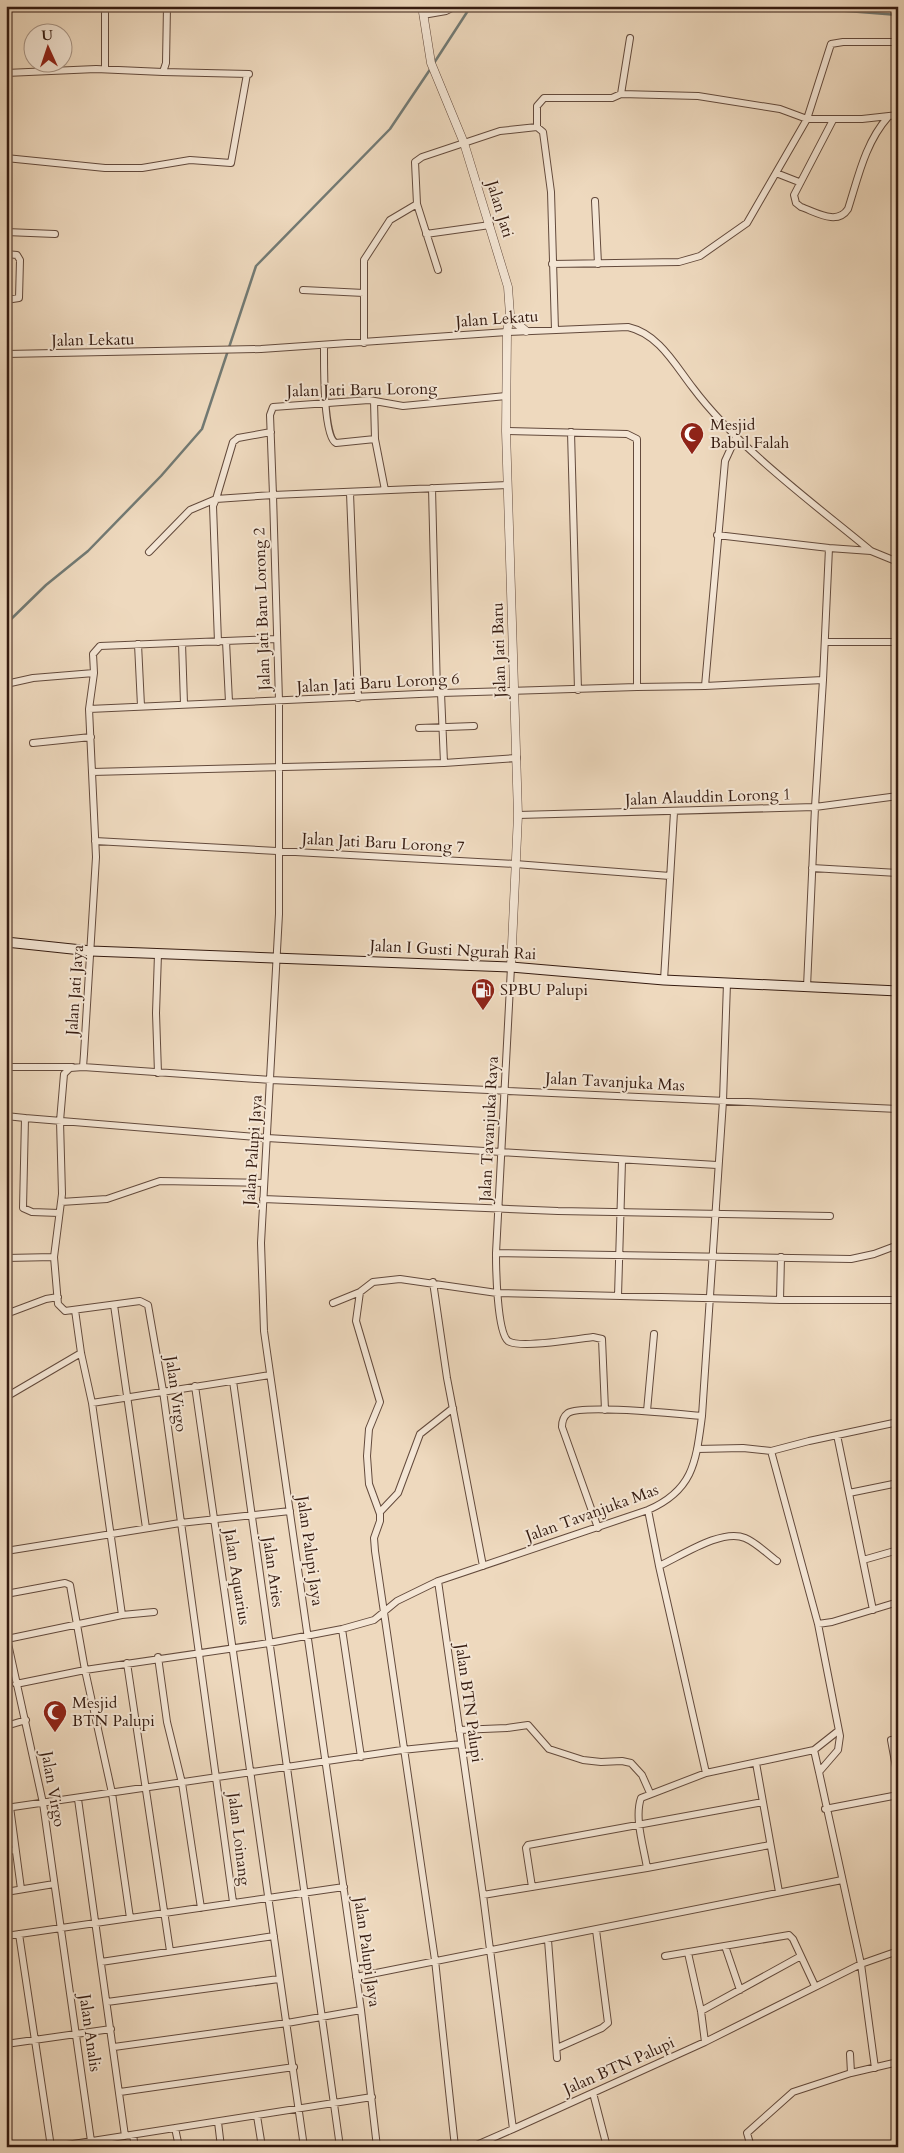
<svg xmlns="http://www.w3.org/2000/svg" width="904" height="2153" font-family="Cardo,serif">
<rect width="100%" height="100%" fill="#eed9be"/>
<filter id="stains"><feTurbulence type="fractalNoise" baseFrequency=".004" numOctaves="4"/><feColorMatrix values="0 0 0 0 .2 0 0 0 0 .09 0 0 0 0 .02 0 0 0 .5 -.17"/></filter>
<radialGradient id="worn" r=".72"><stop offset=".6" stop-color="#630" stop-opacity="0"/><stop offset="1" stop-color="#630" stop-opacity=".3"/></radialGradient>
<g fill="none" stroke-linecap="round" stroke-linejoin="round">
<!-- stream -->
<path stroke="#727a74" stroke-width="2.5" d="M784,6L898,15
M434,63L471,6
M6,624L46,585L88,551L161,476L202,429L256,266L390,129L431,68"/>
<!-- minor casing -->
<g stroke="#634a3c" stroke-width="8">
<path id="minor" d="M105,6V69
M423,15L446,11L456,6
M163,72L249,74
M6,73L96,69L163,72L166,63L167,6
M621,94L630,38
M833,120L794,195L796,203L801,207C816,212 837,226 848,209C858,178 865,143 888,117
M537,127V106L544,98H612L621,94L698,96L780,109L807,119H862L898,115
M6,158L105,168H142L190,160L231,163L247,74
M776,173L799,182
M595,201L598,264
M417,204L438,270
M6,232L55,234
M426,234L490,225
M6,254L17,255L20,260L19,298L6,300
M552,264L679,262L700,256L747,223L807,119L831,44L843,42H898
M303,290L364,293
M364,343V260L390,220L417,204L415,162L422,157L500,131L537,127L543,132L551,192L555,330
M324,345C324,361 323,438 336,443L375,439L385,490
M6,354L261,349L507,332L628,327C659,334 675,365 693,388C738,448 813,503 871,551L898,562
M374,401L375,439
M506,431L627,434L637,439V687L705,686
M571,432L578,690
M736,437L725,461L705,686L823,680L815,807L807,987
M432,488L437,693
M350,493L358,698
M717,535L829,548L871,551
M149,552L190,510L216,499L233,442L238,438L271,432
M226,641L229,702
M218,642L213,506L216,499L273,495L270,415L273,407L369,400L403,406L506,396
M825,642H898
M182,643L184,704
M138,644L141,706
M94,673L93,654L100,646L277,639
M823,680L829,548
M6,684L33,678L94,673L89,709L96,857L84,1054L83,1067L70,1068L64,1074L60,1121L62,1194L54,1257
M441,693L444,763
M89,709L441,693L637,687
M419,728L474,726
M33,743L91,737
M92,772L444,763L517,758
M518,815L815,807L898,796
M95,841L515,864L670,876
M812,868L898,873
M511,967L496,1253C496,1268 497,1332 508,1341C519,1349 578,1339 593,1337L602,1339L605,1410
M664,980L674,812
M6,1067H72
M83,1067L271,1080L898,1109
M158,1073L156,1013L158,954
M6,1116L25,1118
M263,1199L558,1211L830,1216
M61,1202L107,1199L160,1181L264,1183
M59,1213L32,1212L23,1208L25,1118L267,1138L717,1165
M496,1253L851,1259L874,1254L898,1245
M6,1258L54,1257L58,1304L65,1311L140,1301L148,1305L163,1391L233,1902
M433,1282L447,1378L483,1566
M360,1292L356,1321L380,1402L369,1429L367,1456L369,1484L380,1514V1521L374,1538L375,1551L435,1960L455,2147
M618,1296L622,1161
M780,1300L781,1257
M333,1303L360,1292L373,1282L400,1279L497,1293L780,1300H898
M114,1305L146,1528
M75,1310L81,1353L92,1403L122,1615
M6,1314L46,1299L58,1297
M233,1381L340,2147
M195,1386L304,2147
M6,1397L81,1353
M92,1403L270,1375
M647,1411L654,1334
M837,1435L873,1610
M697,1449L743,1448L771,1451L809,1441L898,1422
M771,1451L818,1624L840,1736L838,1750L819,1772L861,1964L875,2068
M849,1493L898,1483
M648,1510L659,1566L706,1773
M380,1512L398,1493L420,1434L453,1408
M598,1528L562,1427C562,1422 564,1416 568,1413C583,1404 680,1414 702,1416
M6,1551L180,1523L290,1511
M863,1560L898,1550
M659,1566C681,1556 722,1528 745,1538C757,1543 767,1554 777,1561
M438,1581L483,1895L513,2129L705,2042L861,1964L898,1951
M6,1594L65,1583L70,1585L85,1670L112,1793L130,1918
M818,1624L832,1622L898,1602
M342,1629L361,1757
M158,1657L167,1722L182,1783L201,1908
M127,1663L170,1951
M16,1684L85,1670L269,1643L342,1629L374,1620L397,1601L438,1581L648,1510C694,1490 696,1461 702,1416L723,1101L727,983
M6,1726L26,1720
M459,1730L507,1728L528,1725L549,1749L583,1760L601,1762L622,1761L631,1763L642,1775L650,1793
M898,1739L891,1740L898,1778
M814,1750L819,1772
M756,1763L779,1892
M78,1799L125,2136
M10,1807L21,1889
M6,1808L402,1750L461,1744
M825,1809L898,1795
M6,1851L15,1850
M647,1868C644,1848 634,1818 641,1798L706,1773L814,1750L838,1731
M532,1887L526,1848L528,1845L763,1802
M6,1892L54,1884
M483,1895L647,1868L770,1845
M19,1934L51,2147
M6,1936L344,1887
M548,1940L557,2058
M725,1946L740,1990
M688,1953L701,2011L705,2042
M665,1956L789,1935L793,1939L815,1986
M101,1962L274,1936
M356,1977L842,1880
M107,2002L279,1979
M701,2011L801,1956
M6,2044L111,2029
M114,2047L287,2023L361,2010
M557,2048L602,2028L608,2023L596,1930
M850,2054L851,2073
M120,2092L294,2067
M593,2093L607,2147
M257,2116L262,2147
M218,2122L221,2147
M175,2128L179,2147
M133,2135L135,2147
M6,2136L8,2147
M91,2141L43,1803L7,1639L122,1615L154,1612
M54,2147L372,2097
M377,2147L361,2010L264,1331L261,1243L279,914V701L273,495L508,485
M472,2147L513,2129
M751,2147L747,2133L793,2092L851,2073L898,2062"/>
</g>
<!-- tertiary casing -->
<g stroke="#634a3c" stroke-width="9">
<path id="tertiary" d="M422,6L431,63L464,143L508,287L510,315L507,332L506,431L518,815L511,967
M510,315L515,322L526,331"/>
</g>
<!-- secondary casing -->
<g stroke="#351b10" stroke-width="11">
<path id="secondary" d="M6,942L91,951L511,967L664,980L898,991"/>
</g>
<!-- minor -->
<use href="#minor" stroke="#f4e6d5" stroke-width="6"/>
<!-- tertiary -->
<use href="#tertiary" stroke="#f4e6d5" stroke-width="8"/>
<!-- secondary -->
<use href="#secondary" stroke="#f4e6d5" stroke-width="9"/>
</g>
<!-- icons -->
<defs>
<g id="mosque-pin" transform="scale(1.25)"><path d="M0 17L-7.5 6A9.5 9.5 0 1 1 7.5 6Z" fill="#8f2418" stroke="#f4e6d5"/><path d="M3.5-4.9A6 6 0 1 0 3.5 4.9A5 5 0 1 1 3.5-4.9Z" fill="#fff"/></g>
<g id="fuel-pin" transform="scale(1.25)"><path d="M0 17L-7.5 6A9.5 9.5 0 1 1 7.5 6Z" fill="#8f2418" stroke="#f4e6d5"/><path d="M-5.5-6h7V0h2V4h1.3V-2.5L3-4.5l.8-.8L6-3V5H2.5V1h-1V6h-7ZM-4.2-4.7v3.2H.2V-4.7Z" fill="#fff"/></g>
</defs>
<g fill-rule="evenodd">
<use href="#mosque-pin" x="692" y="434"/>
<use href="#fuel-pin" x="483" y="990"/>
<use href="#mosque-pin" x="55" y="1712"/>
</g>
<g text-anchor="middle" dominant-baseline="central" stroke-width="4" stroke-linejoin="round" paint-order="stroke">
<!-- street labels -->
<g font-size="16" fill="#351b10" stroke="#f4e6d5">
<text transform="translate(500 209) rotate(73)">Jalan Jati</text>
<text transform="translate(497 319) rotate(-4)">Jalan Lekatu</text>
<text transform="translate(93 340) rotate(-1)">Jalan Lekatu</text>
<text transform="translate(362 390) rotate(-1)">Jalan Jati Baru Lorong</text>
<text transform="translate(262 609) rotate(-92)">Jalan Jati Baru Lorong 2</text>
<text transform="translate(499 650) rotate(-92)">Jalan Jati Baru</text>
<text transform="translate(378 683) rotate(-3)">Jalan Jati Baru Lorong 6</text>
<text transform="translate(708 797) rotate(-2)">Jalan Alauddin Lorong 1</text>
<text transform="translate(383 843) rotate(3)">Jalan Jati Baru Lorong 7</text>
<text transform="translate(453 950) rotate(3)">Jalan I Gusti Ngurah Rai</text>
<text transform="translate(75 990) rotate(-86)">Jalan Jati Jaya</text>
<text transform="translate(615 1082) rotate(3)">Jalan Tavanjuka Mas</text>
<text transform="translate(489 1129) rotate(-87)">Jalan Tavanjuka Raya</text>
<text transform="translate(253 1150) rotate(-86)">Jalan Palupi Jaya</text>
<text transform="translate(176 1394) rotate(82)">Jalan Virgo</text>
<text transform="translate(592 1513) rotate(-20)">Jalan Tavanjuka Mas</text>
<text transform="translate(310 1551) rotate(82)">Jalan Palupi Jaya</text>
<text transform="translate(273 1572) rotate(82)">Jalan Aries</text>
<text transform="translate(237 1577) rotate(81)">Jalan Aquarius</text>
<text transform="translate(469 1703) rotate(82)">Jalan BTN Palupi</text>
<text transform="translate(53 1789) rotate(80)">Jalan Virgo</text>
<text transform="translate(239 1839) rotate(83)">Jalan Loinang</text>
<text transform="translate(367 1952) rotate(82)">Jalan Palupi Jaya</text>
<text transform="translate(90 2033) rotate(82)">Jalan Analis</text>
<text transform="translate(619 2066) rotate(-24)">Jalan BTN Palupi</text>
</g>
<!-- poi labels -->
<g font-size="16" fill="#351b10" stroke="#f4e6d5" text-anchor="start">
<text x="710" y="425">Mesjid<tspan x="710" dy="18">Babul Falah</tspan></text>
<text x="500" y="990">SPBU Palupi</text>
<text x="72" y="1703">Mesjid<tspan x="72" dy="18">BTN Palupi</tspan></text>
</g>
</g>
<!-- margin -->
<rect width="904" height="2153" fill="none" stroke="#eed9be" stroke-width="25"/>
<rect x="8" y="8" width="889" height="2138" fill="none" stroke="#351b10" stroke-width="2.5"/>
<rect x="12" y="12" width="879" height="2128" fill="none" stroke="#351b10"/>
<!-- north arrow -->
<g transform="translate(48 48) rotate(357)"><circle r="24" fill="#f4e6d5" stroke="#a89586"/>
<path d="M0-4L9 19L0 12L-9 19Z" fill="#8f2418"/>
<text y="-8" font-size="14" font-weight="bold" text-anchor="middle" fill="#351b10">U</text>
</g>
<rect width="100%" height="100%" filter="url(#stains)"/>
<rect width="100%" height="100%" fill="url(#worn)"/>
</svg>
